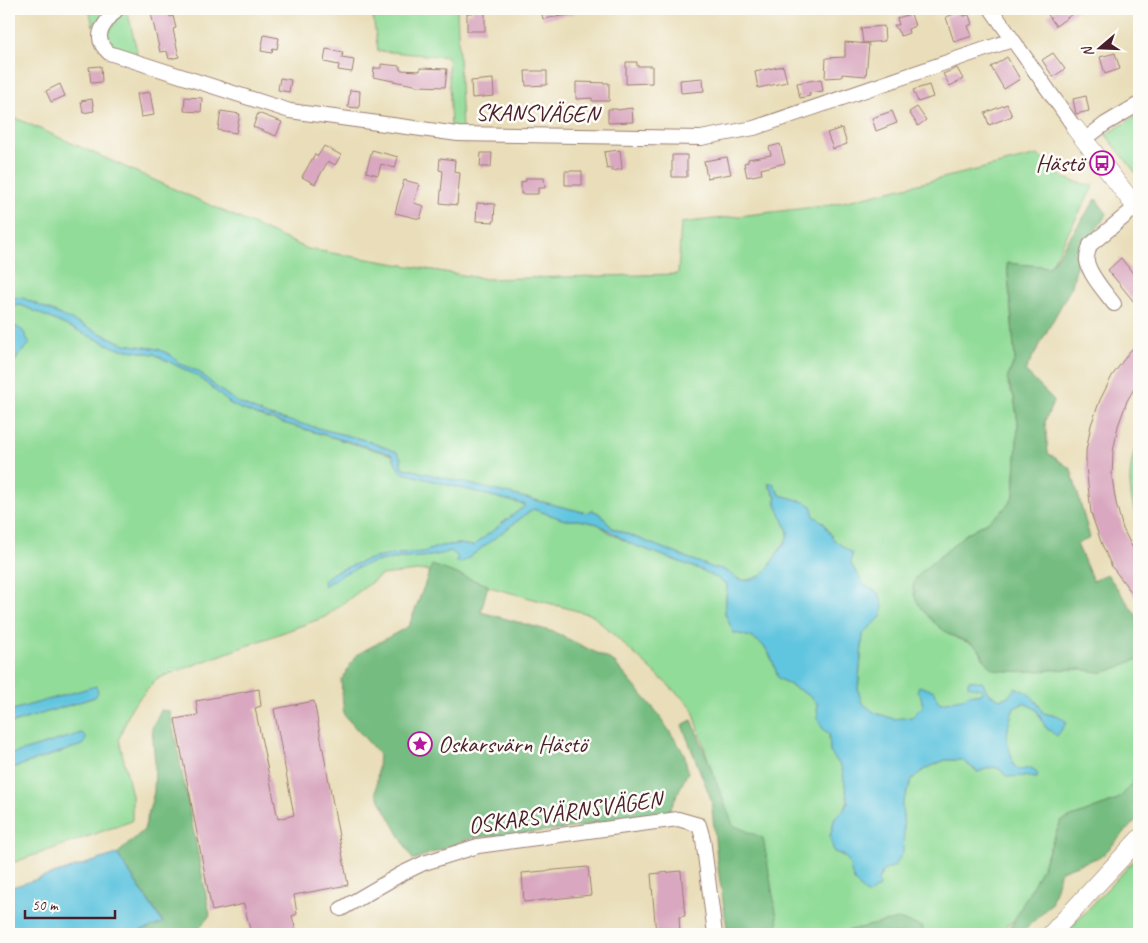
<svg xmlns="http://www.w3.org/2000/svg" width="1148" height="943" font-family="Caveat,sans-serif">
<rect width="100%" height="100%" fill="#fdfcf7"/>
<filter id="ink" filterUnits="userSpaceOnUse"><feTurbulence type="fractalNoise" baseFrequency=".02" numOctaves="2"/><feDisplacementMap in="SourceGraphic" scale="10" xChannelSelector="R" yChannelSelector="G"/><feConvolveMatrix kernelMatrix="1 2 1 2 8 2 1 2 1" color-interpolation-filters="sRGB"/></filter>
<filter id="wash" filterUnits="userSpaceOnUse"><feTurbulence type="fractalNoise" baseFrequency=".0096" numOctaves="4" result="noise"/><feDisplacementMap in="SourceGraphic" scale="20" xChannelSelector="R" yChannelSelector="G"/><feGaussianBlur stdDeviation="1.12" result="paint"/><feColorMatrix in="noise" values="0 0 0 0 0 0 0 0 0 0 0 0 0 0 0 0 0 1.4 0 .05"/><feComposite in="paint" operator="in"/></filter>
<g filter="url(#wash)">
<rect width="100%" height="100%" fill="#e9deb9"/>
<!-- green -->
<path fill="#91dc98" stroke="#6e7e62" d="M89,9H107L93,26Z
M372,9H457L462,130L451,129L448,57L378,51Z
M125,10L128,14L137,51L136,55C125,50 112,48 106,36L108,31Z
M1139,114V177L1106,135Z
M9,115L308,249L486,279L678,274L681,223L831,205L1038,155C1059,176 1064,182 1094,185L1050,267L1007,263L1015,359L1010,371L1008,385L1014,397L1018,423L1014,495L1011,502L994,519L966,534L915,579C921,589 944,630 951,635C965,644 978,640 983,659L1056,669H1080L1103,672L1139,659C1139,689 1138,718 1137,748C1137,760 1139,770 1133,781C1129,789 1122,796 1115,801L1061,821L1023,913L997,934H762L692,707L592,615L427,570L381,575L325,617L156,679L131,708L119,739L132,796V821L9,864V769L82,745V733L9,755V724L95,697L96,687L9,711V373L19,354L30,344L23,331L9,322V307L21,305L116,348L154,354L199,377L232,405L259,416L392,455L398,468L403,473L526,505L473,546L459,544L441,546L423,552L391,555L366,560L333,573L324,586C344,571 368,561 393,559C413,557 432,558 451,551L458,557L466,560L533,509L565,520H579L598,524L610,533L631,544L704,571L727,584L725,614L734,633C764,638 770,650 778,678L808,695L817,703C818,716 817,725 829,734L830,752L842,768L848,802L843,811L835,817L830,837L834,852C851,857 850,864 854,880H878L883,871L895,866L904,829L902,804L912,779L925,769L945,760H962L978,772C994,766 996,764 1007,777L1022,775L1036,778L1020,770L1013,765C1012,757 1010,751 1008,744C1006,732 1009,720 1014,708L1024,703L1036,709L1046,728L1060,717L1043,713L1036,701L1009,696L1000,699L988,693L982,682L981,689L983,693L968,695L962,699L941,703L921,696L923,706L912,717L894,719L875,713L862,703L858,691L863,634L881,616L851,564L852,553L834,540L823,522L813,516L801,501L780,495L768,484L776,497V505C778,507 788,530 788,532C788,541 782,546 778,552C768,566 769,576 748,580C738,582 733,574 724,570C721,568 717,568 713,568L612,528L600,514L592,510L587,513L404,468L401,466V458L397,452L365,440L266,415L237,402L216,387L199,372L179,363L171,355L158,349L124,344L23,298H9Z
M1139,433V527C1134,513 1130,495 1130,480C1130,464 1135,448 1139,433Z
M1139,855V934H1065Z"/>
<!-- forest -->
<path fill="#74bc80" stroke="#5f6e56" d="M1096,199L1107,214L1079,254L1072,286L1025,371L1054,400L1045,421L1048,453L1071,469L1090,538L1077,544L1093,581L1107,574L1139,619V659C1127,662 1116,670 1103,672C1095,673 1086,669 1077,669C1051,669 1022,674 997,670C983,667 985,652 975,646C968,641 959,639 951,635C936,627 903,596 916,578C925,567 940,557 950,548C955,544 959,539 965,535C983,523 1003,517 1014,495L1018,423L1014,397L1007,379L1015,359L1007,263L1050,267Z
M432,565L488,585L481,612L554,632L613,661L656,711L684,753L688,772L668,813L564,829L471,838L413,860L376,793L379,754L344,715L341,681L356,655L409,626Z
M161,710L170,711L210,915L196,933L191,934H132L163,922L117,854L144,830L154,792L155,763L152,727Z
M692,720L733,825L763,838L778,923L775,934H728L718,868L711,799L682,725Z
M1139,724V817L1102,856L1061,871L1051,904L1021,934H1007L1042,868L1061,821L1115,801C1147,777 1134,757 1139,724Z
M898,919L923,927L922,934H847V931Z"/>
<!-- water -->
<path fill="#61c5df" stroke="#567285" d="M9,298H23L124,344L158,349L171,355L179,363L199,372L216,387L237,402L266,415L365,440L397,452L401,458V466L404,468L587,513L592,510L600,514L612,528L713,568C717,568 721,568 724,570C733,574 738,582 748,580C769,576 768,566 778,552C782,546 788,541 788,532C788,530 777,507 776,505V497L768,483H773L780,495L801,501L811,505L814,516L823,522L834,540L852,553L851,564L864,585L879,593L883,606L881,617L863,634L858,690L862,703L875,713L894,719L912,717L923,706L921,696L917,691L919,686L934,691L938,701L941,703L962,699L968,695L983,693L981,689L968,686L969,680L982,682L988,693L1000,699L1009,696L1015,688C1030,691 1036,700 1043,713L1060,717L1067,722L1057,736L1046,728L1036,709L1024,703L1014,708C1009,720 1006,732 1008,744C1010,751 1012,757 1013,765L1020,770L1032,768L1038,774L1037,778L1022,776L1007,777C996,763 994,766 978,772L962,760H945L925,769L912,779L902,805L904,829L903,852L895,866L883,871L878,880L879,887L868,895C863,891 857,886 854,880C847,865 854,858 834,852L830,837L835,817L843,811L848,802L842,768L830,752L829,734C816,724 818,717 817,703L808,695L778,678C770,650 764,638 734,633L725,614L727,584L704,571L631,544L598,524L579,520H565L533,509L466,560L460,563L456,561L458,557L451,551C432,558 413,557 393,559C368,561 344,572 324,586L323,581L333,573L366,560L391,555L423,552L441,546L459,544L473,546L526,505L403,473L398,468L392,454L259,416L232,405L199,377L154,354L116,348L21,305L9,307Z
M9,322L23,331L30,344L19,354L9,373Z
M96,686L98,692L95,697L9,724V711Z
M82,733L87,738L82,745L9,769V755Z
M117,854L163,923L132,934H9V888Z"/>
<g id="blocks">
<!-- building -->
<path fill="#d9a8c0" d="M150,9H168L170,17L173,16L176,28L173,29L179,57L169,59L167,51L160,52Z
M472,9H485V31H467V13H472Z
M541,9H573L574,14L543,19Z
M1056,9H1079L1056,26L1048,15Z
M963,11L964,16L969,15L972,24L968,26L972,36L954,42L946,17Z
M911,14L915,26L908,29L909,33L901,36L894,25H899L897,18Z
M884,26L885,41L863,43L861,28Z
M264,35L279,38L277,49L273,48L272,53L261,51Z
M845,42L869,44L866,76L842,74V77L825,78L826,58L845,57Z
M326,49L343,52L342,58L354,60L352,72L338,70L339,65L324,62Z
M1053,53L1065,69L1053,77L1042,60Z
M1115,53L1120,69L1105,74L1100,57Z
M1007,57L1020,79L1004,89L991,67Z
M626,62H637V66H652V83L626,84Z
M381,64L400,66V70L420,71V68L447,69L445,87L419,86L373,77L374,68H381Z
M101,66L102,82L91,83L89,67Z
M783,66L787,82L758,88L755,72Z
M957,68L963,79L950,86L943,74Z
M525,71H547V85L526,86Z
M280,78L291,80L289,92L278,90Z
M703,78L704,91L681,93L680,80Z
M493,79L494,96L472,98L471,81Z
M821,79L823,91L809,93L810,96L800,98L797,83Z
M576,82L609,83V101H592V98L576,99Z
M60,84L65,96L51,102L46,91Z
M929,85L933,97L918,102L913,90Z
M350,90L360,91L359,108L348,107Z
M150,92L154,115L141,117L137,94Z
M1086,96L1089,111L1076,114L1073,99Z
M185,97L202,98L201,112L184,111Z
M92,99L94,111L83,113L81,101Z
M1007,104L1012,116L989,125L985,113Z
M917,107L926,120L918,126L909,112Z
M632,108L633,122L608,123V109H617V110Z
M221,111L240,114L236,133L218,130Z
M892,111L897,123L876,131L872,118Z
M258,113L282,122L276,136L253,127Z
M842,128L847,144L833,149L827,133Z
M780,144L785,163L761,169L762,174L747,177L744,163L748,162V159L771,155L769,147Z
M324,146L341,155L335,165L328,161L315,184L302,177L315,154L318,156Z
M372,150L398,157L395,168L381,164L378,175L366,172Z
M620,150L622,169L612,171V168L607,169L604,152Z
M481,153H492L491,167H480Z
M672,155H687V177H672Z
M727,157L731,174L707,178L704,161Z
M440,158L455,160L454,172L460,173L457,205L440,203L443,171L439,170Z
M565,171H582V185H565Z
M526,178H544L545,188H538V194H521V182L526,181Z
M404,180L419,184L414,203L424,206L420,219L395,213Z
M477,203L495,204L494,222L476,221Z
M1121,258L1139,281V308L1108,270Z
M1139,342V380L1127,401L1118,426L1113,452L1112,478L1116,503L1123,529L1139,560V602L1112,567L1101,542L1091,513L1086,466V451L1091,425L1100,400L1112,376L1130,351Z
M259,689L261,706L255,708L278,819L294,815L274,709L314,701L348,885L294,895L297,914L292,916L296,931L283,934H251L244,904L212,911L175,719L198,715L196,701Z
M588,867L591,895L524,902L522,873Z
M681,871L685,916L679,917L680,934H656L651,874Z"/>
</g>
</g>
<g filter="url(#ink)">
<use href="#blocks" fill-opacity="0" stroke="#9a7e72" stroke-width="1"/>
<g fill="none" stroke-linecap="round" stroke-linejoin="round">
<!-- minor casing -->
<g stroke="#9a7e72" stroke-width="16">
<path id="minor" d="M117,9C105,23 90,36 109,53L290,111L458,134L701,138L754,128L1012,40
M991,9L1075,128
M1084,140L1105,124L1139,104
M1114,304C1106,293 1089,275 1087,261C1086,256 1089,250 1090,245L1136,207
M341,909L401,874L424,863L478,846L678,819L699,825L703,839L715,934"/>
</g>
<!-- tertiary casing -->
<g stroke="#9a7e72" stroke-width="19">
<path id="tertiary" d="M1075,128L1139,211
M1051,934L1139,839"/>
</g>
<!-- minor -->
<use href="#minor" stroke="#fff" stroke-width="14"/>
<!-- tertiary -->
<use href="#tertiary" stroke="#fff" stroke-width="18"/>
</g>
</g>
<!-- icons -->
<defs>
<g id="bus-ring" transform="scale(1.25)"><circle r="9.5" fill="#fdfcf7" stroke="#b5179e" stroke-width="1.5"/><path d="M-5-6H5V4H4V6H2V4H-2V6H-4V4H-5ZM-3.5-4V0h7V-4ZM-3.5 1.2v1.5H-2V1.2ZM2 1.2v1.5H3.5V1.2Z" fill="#b5179e"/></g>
<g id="sight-ring" transform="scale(1.25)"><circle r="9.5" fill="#fdfcf7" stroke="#b5179e" stroke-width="1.5"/><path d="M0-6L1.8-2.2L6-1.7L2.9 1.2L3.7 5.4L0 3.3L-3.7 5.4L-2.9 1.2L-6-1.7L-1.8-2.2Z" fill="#b5179e"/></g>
</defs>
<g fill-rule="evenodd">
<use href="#bus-ring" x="1102" y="163"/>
<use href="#sight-ring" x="420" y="744"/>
</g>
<g text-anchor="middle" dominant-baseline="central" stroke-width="5" stroke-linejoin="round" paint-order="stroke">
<!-- street labels -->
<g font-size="24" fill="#4a1f2b" stroke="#fdfcf7">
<text transform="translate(537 113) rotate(1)">SKANSVÄGEN</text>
<text transform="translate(565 812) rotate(-8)">OSKARSVÄRNSVÄGEN</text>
</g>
<!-- poi labels -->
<g font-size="24" fill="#4a1f2b" stroke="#fdfcf7" text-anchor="end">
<text x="1084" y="163">Hästö</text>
<text x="438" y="744" text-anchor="start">Oskarsvärn Hästö</text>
</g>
</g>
<!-- margin -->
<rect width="1148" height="943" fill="none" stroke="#fdfcf7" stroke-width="30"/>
<!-- north arrow -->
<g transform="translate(1100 48) rotate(251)" stroke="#fdfcf7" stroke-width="4" paint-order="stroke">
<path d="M0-4L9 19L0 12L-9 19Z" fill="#4a1f2b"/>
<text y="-8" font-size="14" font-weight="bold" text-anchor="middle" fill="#4a1f2b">N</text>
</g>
<!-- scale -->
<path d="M25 910v8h90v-8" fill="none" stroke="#4a1f2b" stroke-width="2.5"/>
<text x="32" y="910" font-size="15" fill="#4a1f2b" stroke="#fdfcf7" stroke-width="4" paint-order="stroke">50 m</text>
</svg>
